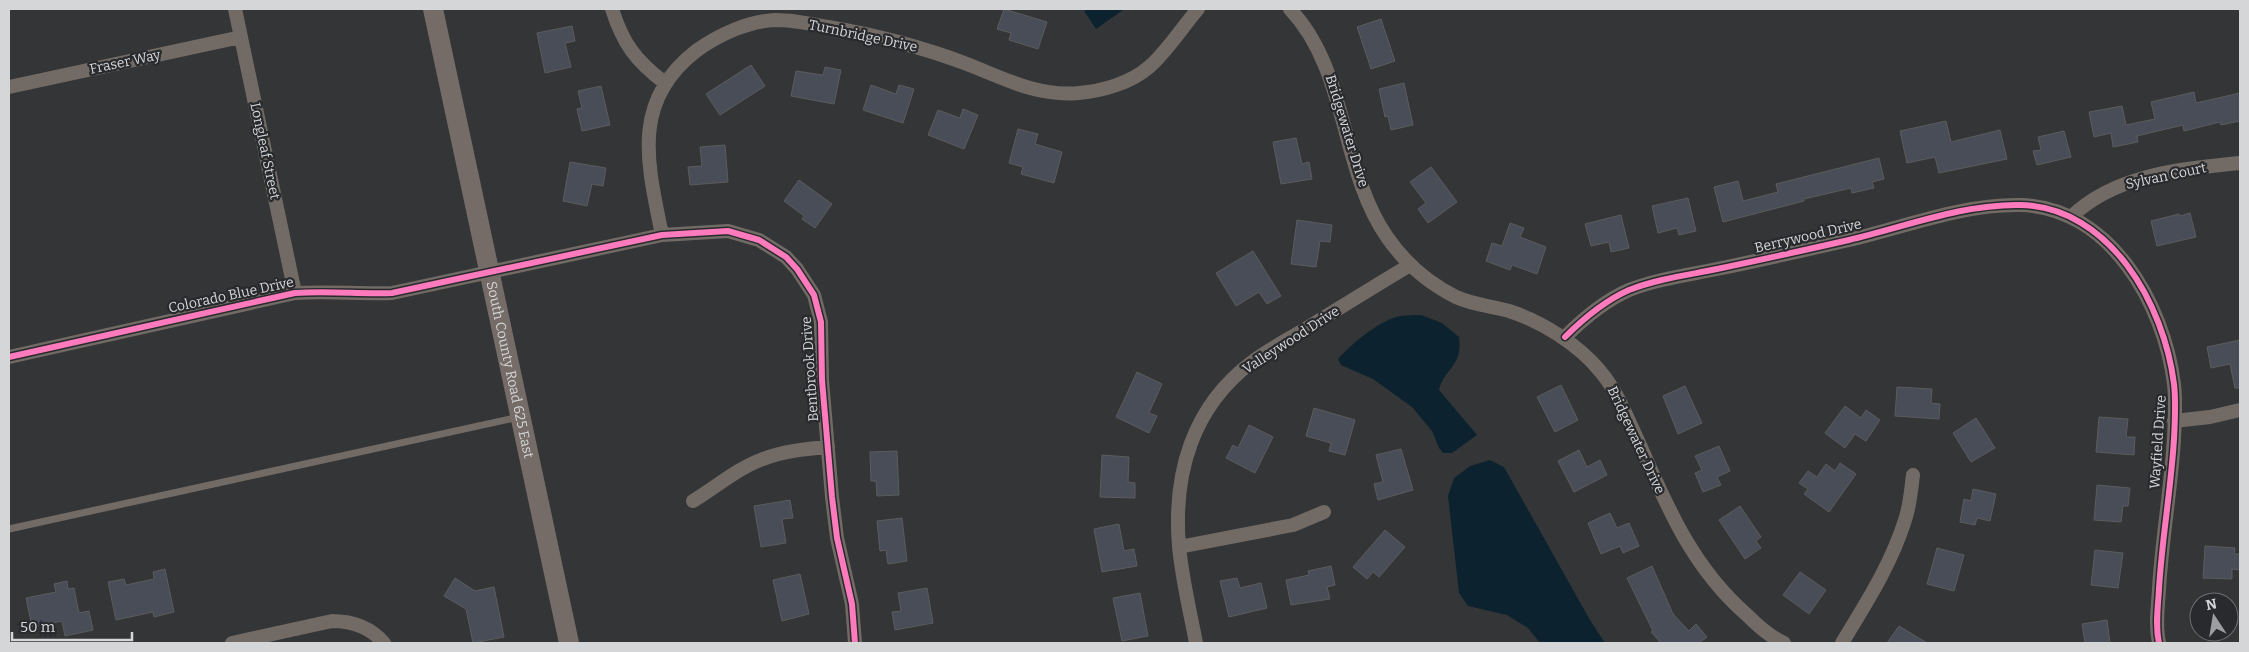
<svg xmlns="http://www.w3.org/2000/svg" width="2249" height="652" font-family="Bitter,serif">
<rect width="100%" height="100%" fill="#343537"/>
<!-- water -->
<path fill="#0c232f" d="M1088,9H1122L1123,10L1096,29L1084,11Z
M1421,315L1442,323L1459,337C1463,367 1445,367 1439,390L1477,435L1452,453H1443L1439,448L1432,431L1412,407L1373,379L1341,365L1338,359C1351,344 1381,319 1401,316C1407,315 1414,315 1421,315Z
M1490,460L1504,467L1590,620L1605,643H1540L1528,628L1507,615L1468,606L1459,593L1448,496L1454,478L1470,466Z"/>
<!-- building -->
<path fill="#484d58" stroke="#5b5c5d" d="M1004,9L1047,22L1038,49L1009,40L1011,33L997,29Z
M1381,19L1395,61L1371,69L1357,27Z
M572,26L575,41L565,43L571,67L545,73L537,33Z
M751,65L765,86L720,115L706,94Z
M825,67L841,70L834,104L791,96L796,71L823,75Z
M1404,83L1413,125L1391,130L1388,116L1385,117L1379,89Z
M871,85L896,94L899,85L914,89L903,123L863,110Z
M601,86L610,125L582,131L577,109L582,108L578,91Z
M2194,92L2196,103L2240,93V121L2221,125L2220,122L2184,131L2183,125L2137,136L2138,142L2113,147L2111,133L2094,137L2089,112L2122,106L2126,125L2155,119L2151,102Z
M963,109L978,115L964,149L928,135L938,110L960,118Z
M1946,121L1951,142L2000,130L2007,159L1939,173L1935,157L1907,163L1900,131Z
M1018,129L1038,134L1035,144L1062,152L1054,183L1021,174L1023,167L1009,163Z
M2064,131L2071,157L2037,165L2033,151L2041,150L2038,137Z
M1296,138L1302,164L1309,162L1312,179L1281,184L1273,142Z
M725,145L728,182L690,185L688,167L702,166L700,147Z
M1879,158L1884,179L1872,182L1874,188L1852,193L1851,188L1804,199V201L1723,222L1714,187L1738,181L1743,201L1778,192L1776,184Z
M570,162L606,168L603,186L592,184L587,206L563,201Z
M1431,167L1457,202L1428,223L1418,209L1426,203L1410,182Z
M799,180L832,204L815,228L802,219L804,216L784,201Z
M1688,198L1696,231L1679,235L1677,228L1658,233L1652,206Z
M2190,213L2196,237L2157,246L2151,221L2179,214L2180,216Z
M1621,215L1629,248L1611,252L1609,242L1591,246L1585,224Z
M1297,220L1332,225L1330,242L1320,241L1316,267L1291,264Z
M1510,223L1524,228L1520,237L1546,247L1537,274L1512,265L1510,270L1486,261L1492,243L1502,246Z
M1253,251L1281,296L1267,304L1259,292L1236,306L1216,273Z
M2240,340V388H2235L2230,364L2211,368L2207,347Z
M1137,372L1162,384L1149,413L1157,416L1149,433L1116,417Z
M1561,385L1578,420L1555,432L1537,397Z
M1685,386L1702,423L1678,434L1663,396Z
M1897,387L1932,389L1931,403L1940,404L1939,419L1895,416Z
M1845,406L1861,418L1866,410L1880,420L1866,441L1855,434L1845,448L1825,433Z
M1314,408L1355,420L1345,455L1329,451L1331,443L1306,436Z
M2099,417L2128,419L2126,437H2135L2134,455L2096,452Z
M1976,418L1995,448L1971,462L1953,433Z
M1249,425L1273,437L1255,473L1226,458L1233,445L1238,448Z
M1719,446L1730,471L1717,477L1721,485L1703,492L1695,473L1702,470L1695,456Z
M1401,449L1413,490L1378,500L1374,484L1383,482L1376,455Z
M1579,450L1587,467L1600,460L1607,475L1574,492L1558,461Z
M897,451L899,495L877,496L876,481H871L870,452Z
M1102,455L1129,457L1128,482L1135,483V498L1100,497Z
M1840,463L1856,474L1829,512L1804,494L1808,489L1799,483L1808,471L1817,477L1826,464L1835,471Z
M2097,485L2130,488L2128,506H2123L2121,522L2094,520Z
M1973,489L1996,494L1990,521L1977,518L1975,525L1960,522L1964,499L1971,501Z
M790,500L793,518L782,519L786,543L761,547L754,506Z
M1740,506L1761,537L1756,541L1761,548L1745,559L1719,520Z
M1610,513L1617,528L1629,523L1639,546L1623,553L1620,546L1601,554L1588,523Z
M902,518L907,561L888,564L886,550L880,551L877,521Z
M1119,524L1124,551L1134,549L1137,566L1102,572L1094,529Z
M1385,530L1405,547L1379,577L1373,572L1367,579L1353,567Z
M2205,546L2235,548L2234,554H2240V570L2232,569V579L2203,578Z
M1937,548L1964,555L1954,591L1927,584Z
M2095,550L2123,553L2118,588L2091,585Z
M1331,566L1335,585L1327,587L1330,599L1291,605L1286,580L1309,575L1308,571Z
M1652,566L1673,614L1689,631L1696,624L1707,637L1699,643H1661L1651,632L1653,631L1627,578Z
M165,569L174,612L154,617L153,612L116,620L108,582L124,579L126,585L154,579L153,572Z
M1800,572L1826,590L1809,614L1783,595Z
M800,574L809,614L782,621L773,580Z
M455,578L475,591L494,587L504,637L473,643L466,609L444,596Z
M1237,578L1240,588L1261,583L1267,608L1229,617L1220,581Z
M67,581L68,589L74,588L79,613L89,611L93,630L65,636L62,621L32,627L26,598L56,592L54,584Z
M927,588L933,623L895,630L892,612L901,611L898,593Z
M1140,593L1148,636L1122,641L1113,598Z
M2107,620L2110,643H2085L2082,624Z
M1899,626L1927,643H1887Z"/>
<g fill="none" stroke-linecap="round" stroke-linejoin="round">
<!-- lane -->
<path stroke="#726b65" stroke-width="7" d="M9,529L519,417"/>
<!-- street -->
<path stroke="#726b65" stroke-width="14" d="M235,9L295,293
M612,9C623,44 636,61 665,83
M1290,9C1349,72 1339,167 1387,237C1405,263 1428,283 1456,297C1474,305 1491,306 1509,311C1541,321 1579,345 1600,371C1618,392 1628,420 1640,445C1668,509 1693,568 1747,615C1758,626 1770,637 1784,643
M9,87L241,37
M2071,217C2115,174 2182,169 2240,163
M662,235C648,165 630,102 696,51C718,35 748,21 776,20C793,20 812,24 828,27C876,35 922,47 967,64C1005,79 1038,97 1079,93C1102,91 1131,83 1149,67C1165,54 1184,25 1198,9
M1565,337C1584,318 1604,301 1629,290C1657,279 1688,275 1717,269C1761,260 1805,250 1849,240C1905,227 1962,204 2020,205C2110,207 2164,304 2174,384C2176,401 2175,421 2174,439C2171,489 2162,538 2159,589C2158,607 2155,625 2159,643
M9,357L295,293C328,291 360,294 392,293L662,235L728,231L759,240L786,257L797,269L814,295L821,322L822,380L832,497L837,538L852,604L855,643
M2174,421L2210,417L2240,410
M693,501C716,487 738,468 763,459C783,451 806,449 828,447
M1179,547L1293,525L1324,512
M232,643L332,621C353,621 370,627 384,643
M1196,643C1190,611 1182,579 1179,546C1173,474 1192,407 1252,362C1269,349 1289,339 1307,328C1341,307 1375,286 1410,265
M1842,643C1866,603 1891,565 1905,520C1910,506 1911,490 1913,475"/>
<!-- secondary -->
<path stroke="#756c67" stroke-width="20" id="s1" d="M433,9L569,643"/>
<!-- cycleway casing -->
<g stroke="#292a2d" stroke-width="9">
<path id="cycleway" d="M1565,337C1584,318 1604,301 1629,290C1657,279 1688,275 1717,269C1761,260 1805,250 1849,240C1905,227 1962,204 2020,205C2110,207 2164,304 2174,384C2176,401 2175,421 2174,439C2171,489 2162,538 2159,589C2158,607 2155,625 2159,643
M9,357L295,293C328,291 360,294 392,293L662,235L728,231L759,240L786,257L797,269L814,295L821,322L822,380L832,497L837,538L852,604L855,643"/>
</g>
<!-- cycleway -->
<use href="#cycleway" stroke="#fd7abc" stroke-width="6"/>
</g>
<g text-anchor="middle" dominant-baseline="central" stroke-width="4.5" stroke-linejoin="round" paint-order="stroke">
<!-- street labels -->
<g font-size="14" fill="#d5d6d8" stroke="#292a2d">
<text transform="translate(863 36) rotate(12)">Turnbridge Drive</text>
<text transform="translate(125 62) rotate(-12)">Fraser Way</text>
<text transform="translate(1347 131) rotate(73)">Bridgewater Drive</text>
<text transform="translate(265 151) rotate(78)">Longleaf Street</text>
<text transform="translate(2166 176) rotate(-12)">Sylvan Court</text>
<text transform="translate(1808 236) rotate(-13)">Berrywood Drive</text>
<text transform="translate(231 295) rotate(-12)">Colorado Blue Drive</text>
<text transform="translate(1291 340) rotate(-33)">Valleywood Drive</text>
<text transform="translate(810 369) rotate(-94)">Bentbrook Drive</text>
<text stroke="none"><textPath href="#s1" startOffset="369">South County Road 625 East</textPath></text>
<text transform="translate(1636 440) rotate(65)">Bridgewater Drive</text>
<text transform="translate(2158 442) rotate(-86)">Wayfield Drive</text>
</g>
</g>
<!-- border -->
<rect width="2249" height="652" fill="none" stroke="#d5d6d8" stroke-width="20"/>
<!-- north arrow -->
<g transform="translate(2214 617) rotate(348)"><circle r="24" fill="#292a2d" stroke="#6e6f71"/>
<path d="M0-4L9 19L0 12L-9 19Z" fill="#9d9ea0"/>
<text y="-8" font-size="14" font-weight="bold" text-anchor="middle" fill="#d5d6d8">N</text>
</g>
<!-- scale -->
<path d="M12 632v8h120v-8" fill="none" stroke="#d5d6d8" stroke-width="2.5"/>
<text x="20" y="632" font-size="15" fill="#d5d6d8" stroke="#292a2d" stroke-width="4" paint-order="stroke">50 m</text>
</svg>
